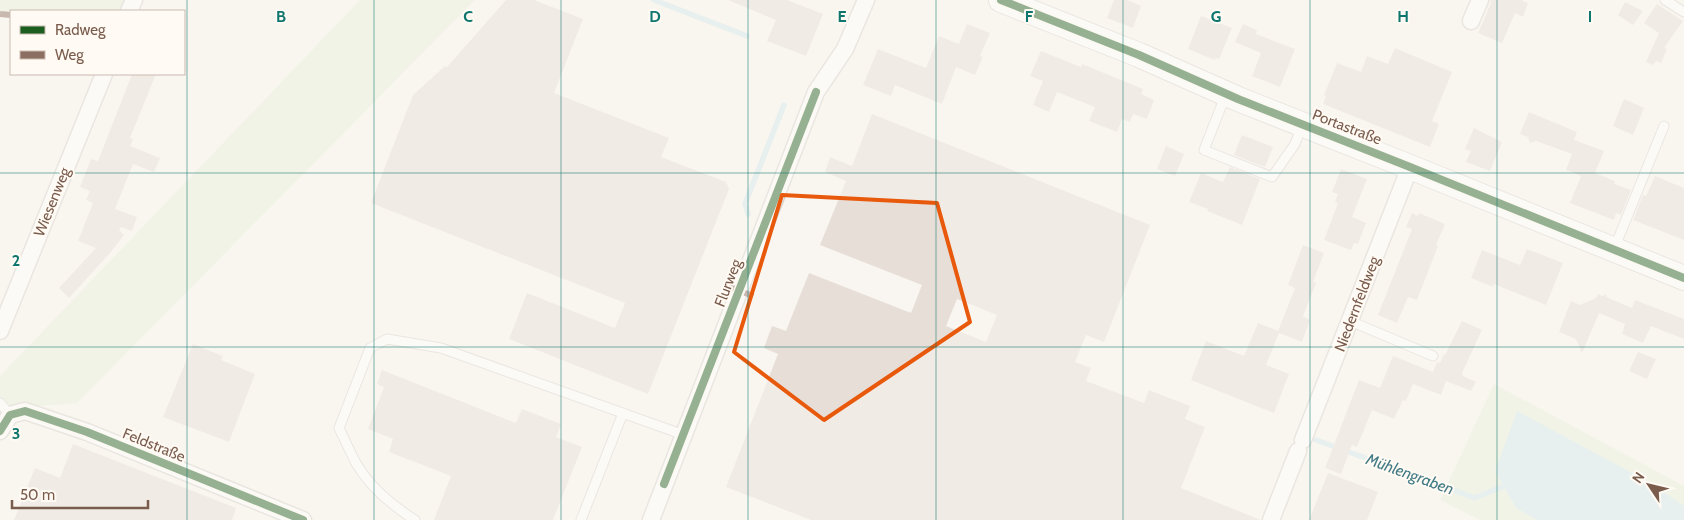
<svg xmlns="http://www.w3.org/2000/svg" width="1684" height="520" font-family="Cabin,sans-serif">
<rect width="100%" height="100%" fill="#f9f5f0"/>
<!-- green -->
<path fill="#e7f0db" d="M0,0H124L119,11H11V17L0,16Z
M360,0H475L77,403L0,409V376Z
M1494,384L1684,486V506L1649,482L1590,451L1495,471L1516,508L1537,520H1480L1440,500Z"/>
<!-- water -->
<path fill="#d0e8ea" d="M1517,411L1649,482L1684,506V520H1537L1516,508L1495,471Z"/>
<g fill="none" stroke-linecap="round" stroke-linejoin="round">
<!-- stream -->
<path stroke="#d0e8ea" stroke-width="5.5" d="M654,0L747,36
M748,214L745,204L784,105
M1316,440L1475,498L1511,483"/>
</g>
<!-- building -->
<path fill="#e6ded7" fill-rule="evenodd" d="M506,0H534L583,19L554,93L669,138L661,157L726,182L729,189L648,394L509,339L527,293L615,328L625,303L371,203L413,95L445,66L447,67Z
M728,0H787L823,14L806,56L767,41L776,20Z
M1114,0H1127L1141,6L1133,28L1107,18Z
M1490,0H1521L1528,3L1523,17L1515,13L1502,43L1478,33L1491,3Z
M1625,2L1643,11L1633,25L1618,15Z
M1657,4L1683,21L1664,48L1667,49L1661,63L1656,61L1653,65L1646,62L1659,33L1644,23Z
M1201,16L1232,28L1219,59L1216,58L1215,60L1188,49Z
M967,24L990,33L980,56L983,57L975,75L956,67L942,104L895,85L891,96L863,85L878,49L926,68L939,36L959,44Z
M1243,24L1257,30L1256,34L1295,49L1280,87L1252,76L1261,53L1235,42Z
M1395,48L1452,72L1432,121L1439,124L1430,147L1323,104L1326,96L1324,95L1337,63L1361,72L1367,56L1388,64Z
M1041,51L1081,67L1082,64L1143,89L1141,94L1154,100L1147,119L1133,114L1130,122L1122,119L1117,132L1089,121L1095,107L1057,92L1049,112L1033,105L1043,81L1030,76Z
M132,74H156L130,138L133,139L130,146L160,158L154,172L133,164L115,209L137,217L132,231L121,227L119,230L124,235L110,253L69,298L59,288L96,248L78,241L93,203L86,200L90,191L80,187L91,159L98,161Z
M1624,99L1644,108L1633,135L1613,126Z
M1529,112L1577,132L1574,140L1604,151L1595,173L1615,181L1614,184L1631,190L1621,215L1616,213L1614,220L1570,203L1581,176L1566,170L1572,154L1536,141L1530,143L1528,137L1520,134Z
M872,114L1150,225L1104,342L1086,335L1075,362L1091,368L1086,381L1144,403L1149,390L1190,406L1185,419L1205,427L1181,488L1261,520H811L726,487L778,354L764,348L772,326L786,331L809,273L911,313L922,285L820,245L846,181L825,172L830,157L852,166ZM957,299L997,315L986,342L946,326Z
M1474,128L1502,142L1490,171L1466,162L1471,151L1465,149Z
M1242,135L1273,147L1265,167L1234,155Z
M1166,146L1184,154L1175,176L1157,169Z
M1230,167L1260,179L1242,225L1207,211L1208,209L1189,202L1201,173L1223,182Z
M1341,169L1367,179L1352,217L1366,223L1358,244L1354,243L1351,250L1324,240L1338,203L1335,202L1338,194L1332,192Z
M1655,176L1684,188V240L1633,220L1643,195L1646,196Z
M1412,213L1418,216L1419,213L1445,224L1436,245L1438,246L1417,300L1408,297L1397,323L1378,315L1412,229L1406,227Z
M1303,245L1324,253L1313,282L1316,283L1303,316L1310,320L1302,342L1279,333L1266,365L1289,374L1274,413L1191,380L1206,341L1244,356L1258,323L1278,331L1295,288L1288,285Z
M1527,249L1563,263L1546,305L1494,284L1493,287L1471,278L1482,250L1520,265Z
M1598,294L1602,296L1607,294L1606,297L1632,308L1635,300L1684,319V339L1651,326L1643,343L1622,334L1625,324L1599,313L1582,353L1576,339L1559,332L1571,301L1580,305L1596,298Z
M1462,321L1482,330L1462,373L1463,376L1476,382L1471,391L1446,381L1441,395L1413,384L1406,401L1403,400L1394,419L1372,410L1357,447L1352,445L1341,474L1325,468L1359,380L1380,388L1393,356L1433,372L1437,362L1440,363L1444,354L1445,355Z
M193,344L223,356L221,360L255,374L229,442L163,417Z
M1638,352L1656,359L1647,379L1629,371Z
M382,370L516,423L522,409L561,424L556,437L582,447L553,520H434L451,476L389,452L393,439L368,429L384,387L377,384Z
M73,444L236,508L232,520H14L35,468L60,478Z
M1328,473L1378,492L1367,520H1309Z"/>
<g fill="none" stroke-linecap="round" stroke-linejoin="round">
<!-- lane casing -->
<g stroke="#d7d1cb" stroke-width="11">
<path id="lane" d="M1665,0L1684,12
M1226,94L1204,150L1272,177L1295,144L1302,125
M1614,249L1664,126
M1350,321L1433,356
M0,403L10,415
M415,520C393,506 369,486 356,463C350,452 345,440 339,428L370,348L387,339L441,348L684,435
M581,520L623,413"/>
</g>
<!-- street casing -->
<g stroke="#d7d1cb" stroke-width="19">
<path id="street" d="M129,11L134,0
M1471,21L1480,0
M0,331L104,74
M0,431L10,415L25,411L87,432L303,520
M1303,440L1410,167
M651,520L816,92L845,49L866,0
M1271,520L1298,451"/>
</g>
<!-- secondary casing -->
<g stroke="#d9d2cb" stroke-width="26">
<path id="secondary" d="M1001,0L1139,55L1238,99L1410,167L1684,278"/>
</g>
<!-- lane -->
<use href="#lane" stroke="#fefefd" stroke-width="9"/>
<!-- street -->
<use href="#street" stroke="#fefefd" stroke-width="16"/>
<!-- secondary -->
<use href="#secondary" stroke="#fefefd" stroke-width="24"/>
<!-- quiet -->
<path stroke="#8d6e63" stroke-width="6" stroke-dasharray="12 6" stroke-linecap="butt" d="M0,14L11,15
M728,286L753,296"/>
<!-- cycleway casing -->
<g stroke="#fffaf3" stroke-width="11">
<path id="cycleway" d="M1001,0L1139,55L1238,99L1410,167L1684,278
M0,431L10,415L25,411L87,432L303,520
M664,484L816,92"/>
</g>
<!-- cycleway -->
<use href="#cycleway" stroke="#1b5e20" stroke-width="8"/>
</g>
<!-- marked area -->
<path d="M0 0H1684V520H0ZM782,195L937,203L970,322L824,420L734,352Z" fill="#f9f5f0" fill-opacity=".55" fill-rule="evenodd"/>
<path fill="none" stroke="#e8590c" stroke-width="4" stroke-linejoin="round" d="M782,195L937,203L970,322L824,420L734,352Z"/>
<!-- grid -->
<path fill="none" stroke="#0f766e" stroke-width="1" stroke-opacity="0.55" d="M187,0V520M374,0V520M561,0V520M748,0V520M936,0V520M1123,0V520M1310,0V520M1497,0V520M0,173H1684M0,347H1684"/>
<g text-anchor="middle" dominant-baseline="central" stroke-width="4" stroke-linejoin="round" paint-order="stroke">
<!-- street labels -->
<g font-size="15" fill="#7a5c4d" stroke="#fffaf3">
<text transform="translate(1347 127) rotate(21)">Portastraße</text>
<text transform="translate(52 202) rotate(-68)">Wiesenweg</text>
<text transform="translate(728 283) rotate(-69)">Flurweg</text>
<text transform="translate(1357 304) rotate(-69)">Niedernfeldweg</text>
<text transform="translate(154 445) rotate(22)">Feldstraße</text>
</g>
<!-- water labels -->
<g font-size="16" font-style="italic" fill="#437c86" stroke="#fffaf3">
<text transform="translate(1410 474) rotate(20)">Mühlengraben</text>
</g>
</g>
<g font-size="16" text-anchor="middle" font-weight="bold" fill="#0f766e" stroke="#fffaf3" stroke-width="4" stroke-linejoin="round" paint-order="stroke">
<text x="281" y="22">B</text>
<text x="468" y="22">C</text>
<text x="655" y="22">D</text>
<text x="842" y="22">E</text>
<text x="1029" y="22">F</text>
<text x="1216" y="22">G</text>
<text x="1403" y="22">H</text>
<text x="1590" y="22">I</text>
<text x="16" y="266">2</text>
<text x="16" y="439">3</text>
</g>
<!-- legend -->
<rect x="10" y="10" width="175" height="65" fill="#fffaf3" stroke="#cabbb1"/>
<rect x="20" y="26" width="25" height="8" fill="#1b5e20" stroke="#cabbb1"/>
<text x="55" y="35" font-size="15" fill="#7a5c4d">Radweg</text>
<rect x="20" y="51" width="25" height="8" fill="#8d6e63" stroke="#cabbb1"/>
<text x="55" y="60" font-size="15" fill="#7a5c4d">Weg</text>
<!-- north arrow -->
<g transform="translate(1649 485) rotate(305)" stroke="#fffaf3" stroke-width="4" paint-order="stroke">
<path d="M0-4L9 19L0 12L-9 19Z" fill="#7a5c4d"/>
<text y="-8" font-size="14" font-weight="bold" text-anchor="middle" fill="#7a5c4d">N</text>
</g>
<!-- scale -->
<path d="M12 500v8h136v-8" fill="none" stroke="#7a5c4d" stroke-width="2.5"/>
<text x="20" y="500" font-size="15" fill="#7a5c4d" stroke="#fffaf3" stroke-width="4" paint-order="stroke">50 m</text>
</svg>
